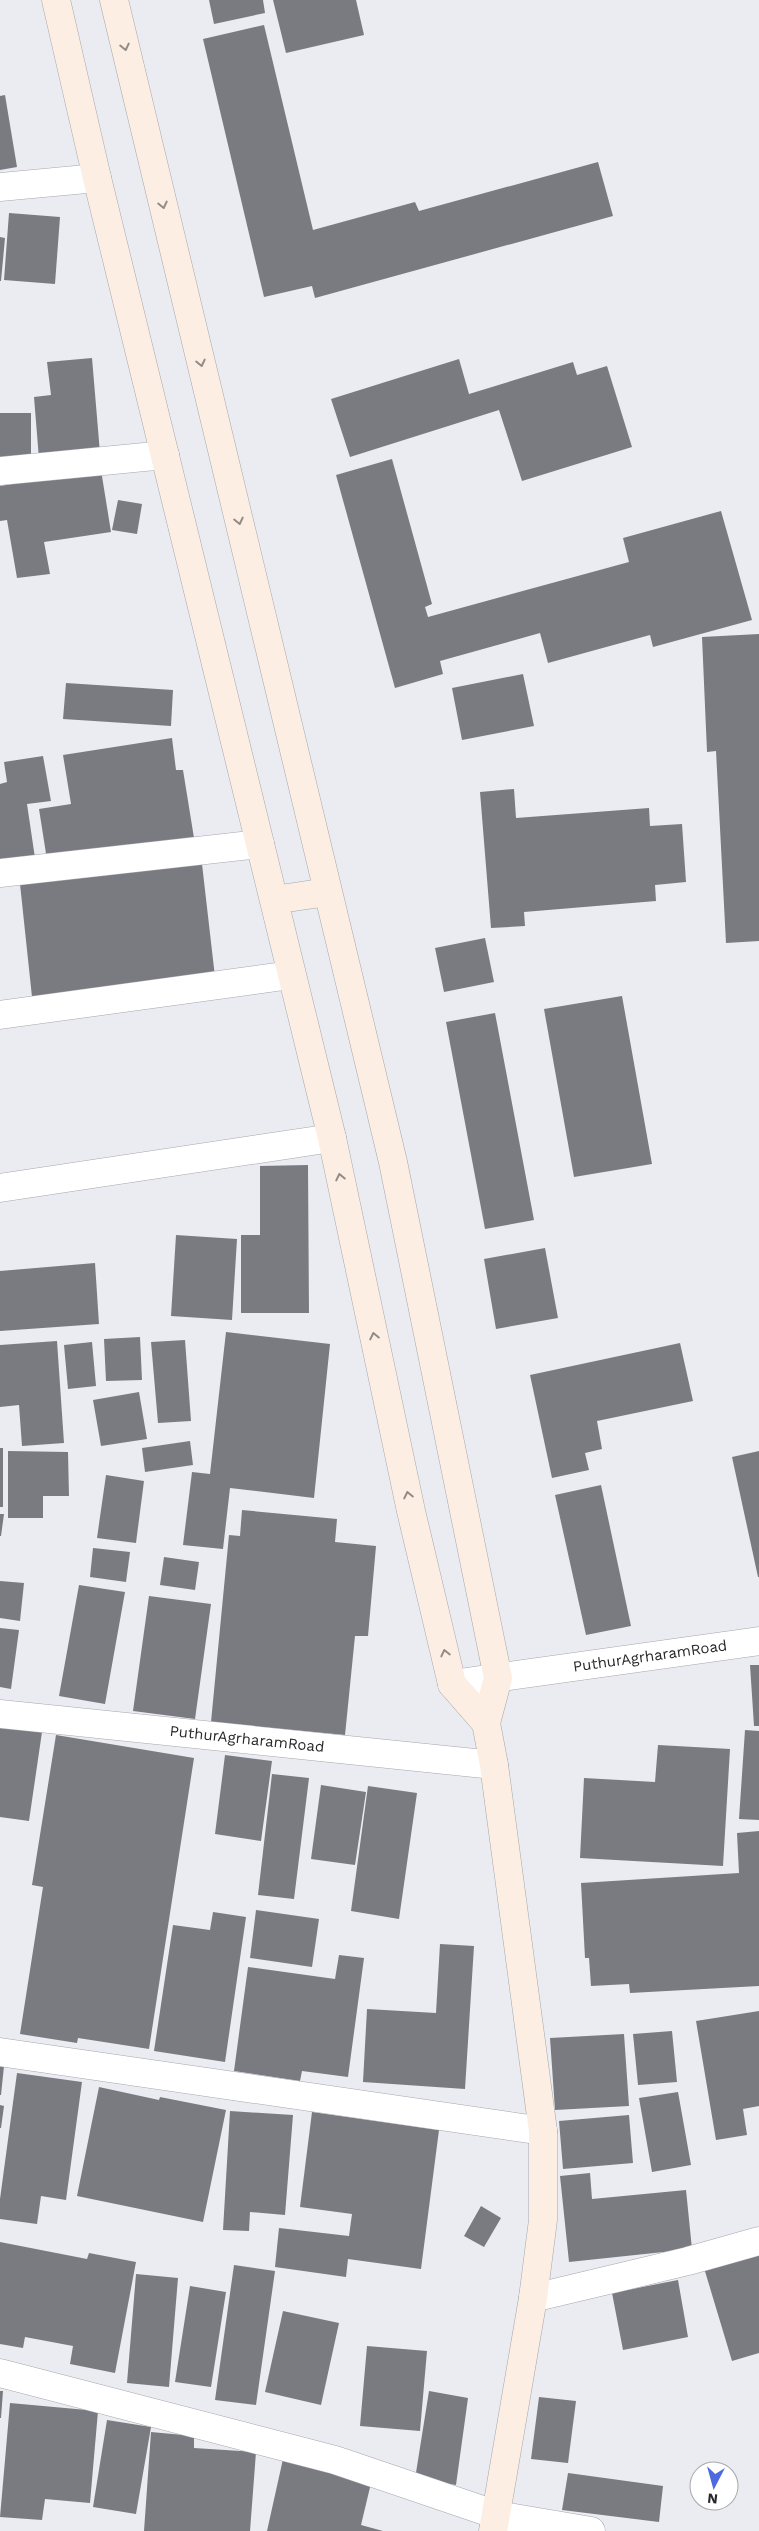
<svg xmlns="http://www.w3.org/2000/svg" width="759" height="2531" font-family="'Work Sans',sans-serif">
<rect width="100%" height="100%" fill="#ebebf2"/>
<!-- building -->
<path fill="#7a7a81" d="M209,0H263L265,13L214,24Z
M273,0H356L364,35L286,53Z
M264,25L313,230L415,202L419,211L598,162L613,216L315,298L312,286L264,297L203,39Z
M5,95L17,167L0,170V96Z
M9,213L60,217L55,284L4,280Z
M0,237L5,238L1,281H0Z
M92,358L100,453L39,459L34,397L51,395L47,362Z
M459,359L469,394L573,362L577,375L607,366L632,447L522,481L499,410L350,457L331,399Z
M0,413H31V467L0,466Z
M392,459L432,604L425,607L428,617L629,562L623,538L721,511L752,620L653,647L650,635L548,663L540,633L440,661L443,674L395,688L336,475Z
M101,470L111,532L44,542L50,574L17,578L7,520L0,521V486Z
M118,500L142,504L137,534L112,530Z
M759,634V941L726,943L716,751L707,752L702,637Z
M523,674L534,726L462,740L452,688Z
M66,683L173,690L171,726L63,719Z
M172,738L176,770H183L194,838L47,860L39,809L71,804L63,755Z
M43,756L51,801L27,804L35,858L0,863V784L7,782L4,762Z
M514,789L516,818L649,808L650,826L682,824L686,882L655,885L656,901L524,912L525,926L491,928L480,792Z
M202,864L215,977L32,997L20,884Z
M485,938L494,982L444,992L435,948Z
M622,996L652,1164L574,1177L544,1009Z
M495,1013L534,1220L485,1229L446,1022Z
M308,1165L309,1313H241V1235H260V1166Z
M176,1235L237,1239L232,1320L171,1316Z
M545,1248L558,1318L496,1329L484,1259Z
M95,1263L99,1324L0,1331V1271Z
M226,1332L330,1344L314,1498L230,1488L223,1549L183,1545L192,1472L210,1474Z
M140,1337L142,1380L106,1381L104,1339Z
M185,1340L191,1421L158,1423L151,1342Z
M57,1341L64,1443L22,1446L19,1405L0,1407V1345Z
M92,1342L96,1386L68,1389L64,1345Z
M680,1343L693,1401L597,1421L602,1449L585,1453L589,1470L552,1478L530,1375Z
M139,1392L147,1439L101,1446L93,1400Z
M190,1441L193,1465L145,1472L142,1448Z
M0,1448H3V1507H0Z
M8,1451L68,1452L69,1496H43V1518H8Z
M759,1451V1577H758L732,1457Z
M106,1475L144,1481L136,1543L97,1538Z
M601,1485L631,1626L586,1635L555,1495Z
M242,1510L337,1519L335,1542L376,1546L368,1636H355L345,1735L211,1722L229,1535L240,1536Z
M0,1514H4L1,1536H0Z
M93,1548L130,1552L126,1582L90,1577Z
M164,1557L199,1562L195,1590L160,1585Z
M0,1581L24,1583L20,1621L0,1618Z
M79,1585L125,1592L105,1704L59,1696Z
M149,1596L211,1604L195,1719L133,1711Z
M0,1628L19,1630L11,1689L0,1687Z
M750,1665H759V1726H754Z
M0,1726L42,1732L29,1821L0,1817Z
M745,1730L759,1731V1820L739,1819Z
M56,1735L194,1758L149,2049L78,2038L77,2043L20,2034L43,1887L32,1885Z
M658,1745L730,1749L723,1866L580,1858L584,1778L655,1782Z
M225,1755L272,1761L261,1841L215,1834Z
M272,1774L309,1778L294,1899L258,1895Z
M321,1785L366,1792L355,1865L311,1859Z
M368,1786L417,1793L399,1919L351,1911Z
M759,1831V1986L630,1993L629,1984L591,1986L589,1958H585L581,1883L739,1873L737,1833Z
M256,1910L319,1919L312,1967L250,1958Z
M213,1912L246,1917L225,2062L154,2051L173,1925L210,1930Z
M440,1944L474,1946L465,2089L363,2082L367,2009L436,2013Z
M339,1955L364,1958L348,2077L302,2071L300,2081L234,2071L248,1967L335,1979Z
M759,2011V2106L743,2109L747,2135L716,2140L696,2021Z
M672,2031L677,2082L638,2085L633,2034Z
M624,2034L629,2106L555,2110L550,2038Z
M0,2066H4L1,2095H0Z
M17,2073L82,2082L66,2200L41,2196L37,2224L0,2219V2199Z
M99,2087L159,2100L160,2097L226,2110L203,2222L77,2196Z
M678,2092L691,2165L652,2172L639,2098Z
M0,2105L4,2106L1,2128H0Z
M230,2111L293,2115L285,2215L250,2212L249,2231L223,2230Z
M312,2112L439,2130L421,2269L348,2259L346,2277L275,2267L279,2228L349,2236L352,2214L300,2207Z
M629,2115L633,2163L563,2169L559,2121Z
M590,2173L592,2199L686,2190L692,2249L569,2262L560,2176Z
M481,2206L501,2218L484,2247L464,2236Z
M0,2242L87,2259L89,2253L136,2262L115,2373L70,2364L73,2346L25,2337L23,2348L0,2344Z
M759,2252V2353L732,2361L704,2268Z
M234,2265L275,2271L256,2405L215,2400Z
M136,2274L178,2278L169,2387L127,2383Z
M678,2280L688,2337L623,2350L612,2293Z
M190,2286L226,2292L211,2387L175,2382Z
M283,2311L339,2323L321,2405L265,2392Z
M367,2346L427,2351L420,2431L360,2426Z
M0,2391H3L1,2418H0Z
M429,2391L468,2398L456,2485L415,2479Z
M539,2397L576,2401L568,2463L531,2459Z
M10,2403L98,2411L90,2503L45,2499L42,2520L0,2517Z
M107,2420L151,2427L136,2514L93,2507Z
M151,2432L194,2436V2448L256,2452L250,2531H144Z
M283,2459L372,2479L361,2525L383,2531H267Z
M568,2473L663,2486L659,2522L562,2510Z"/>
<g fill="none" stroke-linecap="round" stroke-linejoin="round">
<!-- street casing -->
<g stroke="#a6a6ad" stroke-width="29">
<path id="street" d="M0,187L97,178
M0,471L165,455
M0,873L260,844
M0,1015L291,975
M0,1188L332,1138
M452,1684L759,1641
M0,1714L494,1765
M0,2052L543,2131
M533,2298L688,2261L759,2241
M0,2373L335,2460L497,2515L591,2531"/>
</g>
<!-- secondary casing -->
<g stroke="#a6a6ad" stroke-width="29">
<path id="secondary" d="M56,0L97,178L332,1138L411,1511L452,1684L486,1723
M114,0L393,1162L498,1678L486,1723L494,1765L543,2131V2220L533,2298L493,2531
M274,900L327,892"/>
</g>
<!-- street -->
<use href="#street" stroke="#fff" stroke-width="28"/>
<!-- secondary -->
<use href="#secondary" stroke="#fceee2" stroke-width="28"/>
</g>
<!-- one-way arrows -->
<defs><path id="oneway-chevron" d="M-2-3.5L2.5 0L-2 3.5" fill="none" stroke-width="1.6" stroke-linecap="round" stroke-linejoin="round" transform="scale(1.25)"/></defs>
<g stroke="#928b86">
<use href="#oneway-chevron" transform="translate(125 47) rotate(77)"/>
<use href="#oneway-chevron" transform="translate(163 205) rotate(77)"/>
<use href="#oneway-chevron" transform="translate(201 363) rotate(77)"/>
<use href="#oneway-chevron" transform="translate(239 521) rotate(77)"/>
<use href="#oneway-chevron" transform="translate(340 1177) rotate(-102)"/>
<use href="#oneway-chevron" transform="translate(374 1336) rotate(-102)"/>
<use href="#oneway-chevron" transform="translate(408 1495) rotate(-102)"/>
<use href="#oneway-chevron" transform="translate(445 1653) rotate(-103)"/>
</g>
<g text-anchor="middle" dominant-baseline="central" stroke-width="5" stroke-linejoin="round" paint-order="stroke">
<!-- street labels -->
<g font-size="15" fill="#28282a" stroke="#fff">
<text transform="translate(650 1656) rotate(-8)">PuthurAgrharamRoad</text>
<text transform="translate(247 1739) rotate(6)">PuthurAgrharamRoad</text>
</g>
</g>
<!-- north arrow -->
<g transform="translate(714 2486) rotate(186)"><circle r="24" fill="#ffffff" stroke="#a9a9aa"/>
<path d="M0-4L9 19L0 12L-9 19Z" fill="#4e6adf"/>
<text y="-8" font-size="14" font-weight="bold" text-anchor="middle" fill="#28282a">N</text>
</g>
</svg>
